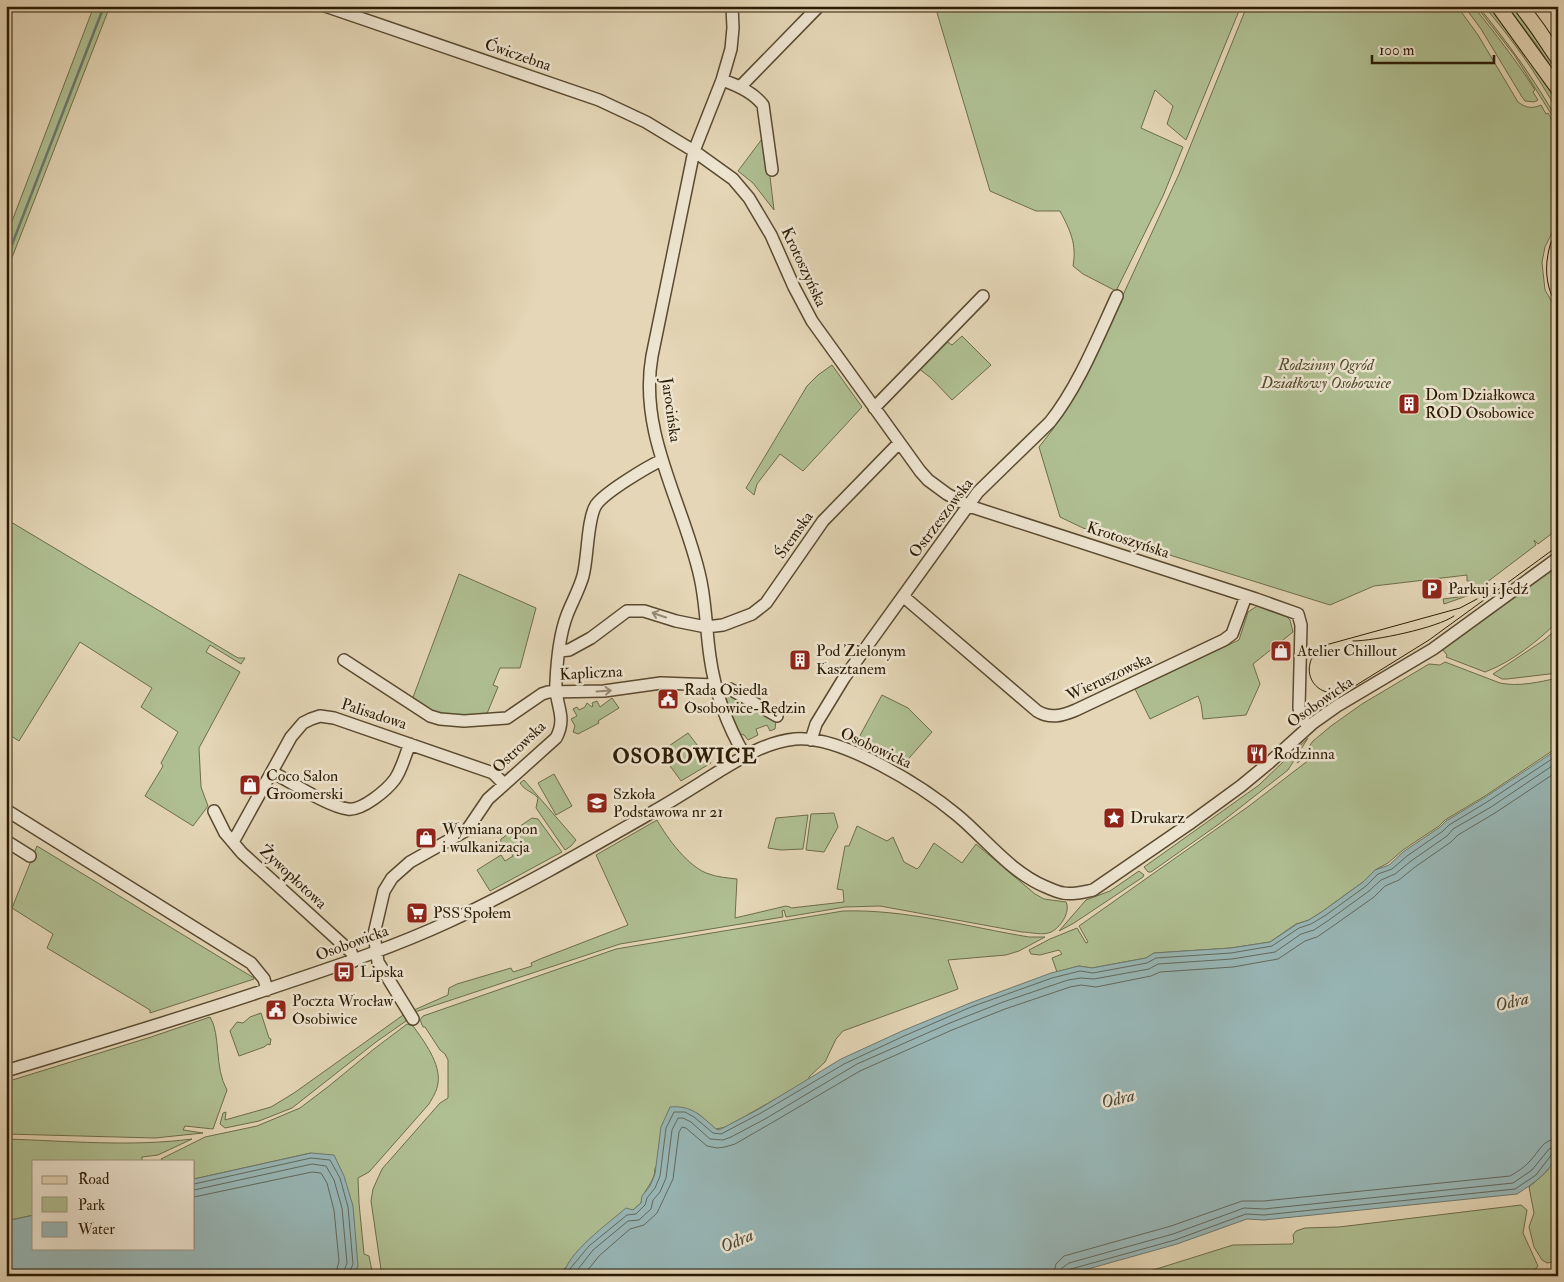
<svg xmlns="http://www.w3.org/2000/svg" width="1564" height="1282" font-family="'IM FELL Double Pica',serif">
<rect width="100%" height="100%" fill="#e4d6b6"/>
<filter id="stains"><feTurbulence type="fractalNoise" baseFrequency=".004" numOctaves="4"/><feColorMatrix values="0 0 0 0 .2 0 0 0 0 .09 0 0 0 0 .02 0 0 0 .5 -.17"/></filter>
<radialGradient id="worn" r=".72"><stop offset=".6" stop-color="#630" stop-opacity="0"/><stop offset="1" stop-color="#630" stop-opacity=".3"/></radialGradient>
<!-- green -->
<path fill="#afbf92" stroke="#6d6d4a" d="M94,6H110L6,273V237Z
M935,6H1241L1186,140L1167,124L1173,106L1155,90L1141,128L1183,147L1163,196L1116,291L1083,274L1073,266C1077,244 1070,230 1060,211H1036L990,191Z
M1247,6H1457L1478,35L1518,102C1526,108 1532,109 1541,105L1546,114L1548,113L1558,131V224L1553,231L1545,247L1542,262L1543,272L1545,290L1558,312V529L1538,544L1534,540L1536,545L1470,595L1444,604L1443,599L1466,596V588L1473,587V581H1467V575L1374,586L1330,605L1083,528L1060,517L1039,447L1053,429L1084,377L1123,295L1179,174Z
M1464,6H1473C1495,33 1516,60 1535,90L1533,92L1538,100L1534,102L1525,101L1522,97L1481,29Z
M1476,6H1478C1508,43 1535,80 1558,121V125L1515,56Z
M1484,6H1489L1506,27L1546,84L1558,104V112C1537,74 1512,39 1484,6Z
M1507,6H1512L1558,71V77L1536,44Z
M765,135L774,210L753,183L738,171Z
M962,336L991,365L952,400L931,378L918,368L946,341L952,345Z
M832,365L862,407L803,471L780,454L757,484L754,495L746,488L807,386L818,375Z
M6,519L238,658H245L241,664L210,645L206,652L240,672L199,748L201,787L208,806L193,826L145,796L163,766L161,763L178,732L141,707L152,688L80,642L19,741L6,733Z
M1558,565V621C1538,641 1512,662 1485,672L1446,657L1447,655L1442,649Z
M459,574L536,608L520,668H500L493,685L498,687L486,716L435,715L412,700Z
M1257,606L1287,617L1290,620L1293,632L1253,664L1260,684L1246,715L1203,719L1201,704L1198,696L1150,719L1135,689L1239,640L1248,612Z
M1558,628V673L1507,679H1502L1493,674L1544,640Z
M1445,662L1500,683C1519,687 1539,682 1558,678V747L1485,796L1445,820L1439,826L1403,850L1388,863L1375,870L1363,882L1323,911L1309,920L1296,924L1270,942L1231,948L1154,953L1146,958L1092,968L1079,966L1057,972L1052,958L1062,954L1059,950L1040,955L1031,954L1029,950L1050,939L1077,928L1086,943L1088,942L1079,926L1249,806L1318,753L1316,750L1297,763L1313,741L1331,726L1362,704L1429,664L1440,665Z
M726,693L776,720L775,729L770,731L767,725L756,729L758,735L748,740L744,735L740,734L725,699L727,695Z
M882,695L908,708L932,732L903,765L857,741Z
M612,698L619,708L598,721L599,723L578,734L573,732L575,726L571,719L577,716L573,709L577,707L579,710L585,707L587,703L592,707L593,706L592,703L597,701L600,707Z
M688,733L711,763L681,781L660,752Z
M1308,738L1288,770L1219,824L1151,872H1148L1144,867L1259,785Z
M554,774L572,806L556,815L538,783Z
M524,780L576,840L571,846L565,850L536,808L538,798C532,791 525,791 520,783Z
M834,813L838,827L824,852L806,850L811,814Z
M808,815L803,849L781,850L768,848L776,818Z
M532,818L538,819L562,852L490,891L477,870L501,855L505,861L513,856L507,847L502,850L500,845L501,839Z
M657,820C667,838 689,868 709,874C717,877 728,878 737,879L735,918L786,906L790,907L791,908L844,902L843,890L837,889L845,846H849L857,826L887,841L893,837L904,862L917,869L920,866L934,843L962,863L976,844L1035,894L1044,899L1066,902C1071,912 1060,928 1051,932C1043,936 1030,932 1022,932L880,906L845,907L786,917L784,910L782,911L783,917L620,944L415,1012L414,1010L448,995L449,988L457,984L511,968L513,972L532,966L531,963L540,959L628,925L596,855Z
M37,846L254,978V979L150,1013V1010L47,948L53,934L12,908Z
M1139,871L1144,875L1143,877L1074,923L1059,931L1086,900L1110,891Z
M843,911C906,909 968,927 1029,937H1045L1019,951L1006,955L948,960L958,989L843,1031L836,1039L825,1062L809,1077V1080L726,1127L716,1129L697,1113L655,1168C655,1183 643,1189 641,1203L564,1269V1276H382L371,1201L373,1189L382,1169L440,1103L448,1098V1060L445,1054L440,1050L425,1027H423L420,1020L423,1016L616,949Z
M261,1013L269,1038L271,1039L270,1045L268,1044L264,1047L239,1056L230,1031L237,1022L243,1023L250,1017Z
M406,1013V1021L376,1042L292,1108L259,1121L225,1128L220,1124L223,1113L226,1112L225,1120L271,1107L294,1093Z
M210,1017C221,1034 214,1068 227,1090L213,1129L185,1126L183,1130L203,1133L155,1138L6,1134V1082L151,1037Z
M407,1024L413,1026C424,1041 441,1064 438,1083C437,1091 433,1097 429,1104L369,1172L358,1178L359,1203L364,1254L369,1256L372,1271L371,1276H352L358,1266L311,1153L194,1179V1161H164L161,1159L205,1137L257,1126L300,1108L329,1086L374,1049Z
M6,1139C68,1141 131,1147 192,1139L158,1155L142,1157V1161H34V1215L6,1221Z
M1558,1152V1261L1547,1263L1542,1260L1534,1247L1529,1227L1534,1213L1529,1187L1547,1171Z
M1521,1205L1527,1210L1523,1233L1538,1266L1534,1271L1513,1276H1134L1233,1245L1292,1244L1294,1242L1293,1235L1296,1231L1305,1228L1339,1227Z"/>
<!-- water -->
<path fill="#98b7b7" stroke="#6c796f" d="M1558,749V1152C1551,1172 1534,1183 1517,1194L1264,1220L1247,1219L1177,1244L1063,1276H564C564,1255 610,1222 626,1208L633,1210L641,1203L642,1196L650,1186L655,1174L661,1127L670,1107C692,1105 701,1116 716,1129L719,1130L759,1109L841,1059L902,1031L970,1003L1051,973L1079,966L1092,968L1146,958L1154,953L1231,948L1270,942L1297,924L1309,920L1323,911L1363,882L1375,870L1389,865L1403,852L1440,827L1446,821L1484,798Z
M311,1153L334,1155L344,1176L353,1206L358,1266L352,1276H6V1221L34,1215V1248H194V1179Z"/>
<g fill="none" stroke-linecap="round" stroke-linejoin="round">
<!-- shore -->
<path stroke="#62695d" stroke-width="1" d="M194,1184L311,1158L330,1160L340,1178L348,1207L353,1264L348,1276
M194,1190L312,1164L326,1166L334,1180L342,1208L347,1263L342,1276
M194,1197L312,1172L321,1173L327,1183L334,1210L339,1261L335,1276
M569,1276V1270L589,1246L627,1215L636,1214L645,1205L647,1198L655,1188L660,1176L666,1128L674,1112H685L694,1117L713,1133L721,1134L761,1113L844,1064L904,1036L971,1007L1052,978L1080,971L1093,973L1147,963L1156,958L1231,953L1272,946L1299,928L1311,924L1326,915L1366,886L1378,874L1392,869L1407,856L1443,831L1449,825L1487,802L1558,755
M575,1276V1273L593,1250L628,1221L639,1220L651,1209L653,1200L660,1192L666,1178L672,1130L678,1118H683L691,1122L710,1139L723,1140L731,1137L765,1119L857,1064L950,1023L1003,1002L1068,980L1081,978L1094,979L1149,969L1158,964L1232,959L1275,952L1301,934L1314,930L1329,920L1369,891L1381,880L1395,874L1411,861L1447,836L1453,829L1491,807L1558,762
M583,1276L599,1256L630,1229L644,1225L657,1213L673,1179L679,1132L682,1127L686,1128L707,1146L717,1148L725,1147L735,1144L768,1125L860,1071L952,1030L1005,1009L1070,987L1081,985L1096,987L1151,976L1160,972L1233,967L1278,959L1305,941L1317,937L1333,926L1374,897L1385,886L1399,880L1415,867L1451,842L1458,835L1495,813L1558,771
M1053,1276L1056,1264L1064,1256L1171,1226L1242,1201H1264L1510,1176C1517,1172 1525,1167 1530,1161C1540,1151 1542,1139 1558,1139
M1060,1276L1062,1268L1069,1263L1173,1234L1244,1208L1264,1209L1513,1183L1532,1170L1549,1149L1558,1146
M1066,1276L1067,1271L1071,1269L1175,1240L1246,1214L1264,1215L1515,1189L1536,1175L1552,1154L1558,1152"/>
<!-- stream -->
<path stroke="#6c796f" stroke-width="2.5" d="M6,260L104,6"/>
<!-- minor casing -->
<g stroke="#594a30" stroke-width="14">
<path id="minor" d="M325,6L599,100L646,122L694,151L733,179L749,198L771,235L794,287L812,321L920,471L928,480L947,494L969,506L1256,599L1298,614L1301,625L1299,708L1301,716L1308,727
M732,6L733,28L731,49L722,80L694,151L652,356C638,434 684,504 700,577C706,603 706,630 710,657C715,693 727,725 745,756
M722,80C737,85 753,92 763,105L772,170
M740,87L819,6
M874,408L983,296
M904,597L1037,711C1050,719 1062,716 1076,710L1224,640L1232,634L1246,596
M560,651L569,650L591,638L627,611H644L676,621L706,627L723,625L752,614L766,603L823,521L899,443
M344,660L430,716L440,719L464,721L507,718L542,694L548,692L604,691L661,683L715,685
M716,691L730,689L777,716
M811,740L816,724L844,678L978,492L1050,422C1078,387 1098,337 1117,296
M272,772C291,782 329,807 348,809C362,811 387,790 395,779C402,769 405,755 410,744
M6,810L251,963L264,979L267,990
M214,811L225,833L242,853L351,952L354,961
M6,841L30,856
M233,842L291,737L303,723L311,719L320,716L334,718L493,773L504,784
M413,1019L378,962L374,934L384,891L392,878L410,862L467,830L488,799L556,738C568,716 554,704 556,682C557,660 559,636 567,615C572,602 579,590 583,576C588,558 587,519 596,505C605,492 647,467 662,460
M6,1071C101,1042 196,1014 289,982C343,964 396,946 448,922C519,889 588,849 656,810C677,798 697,785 718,772C743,757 766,742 795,739C841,735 922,786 957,815C986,839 1010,872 1046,887C1051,889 1057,892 1063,893C1073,895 1083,892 1093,890L1189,824L1241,786L1270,762L1313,723L1337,706L1433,649L1558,558"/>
</g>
<!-- major casing -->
<g stroke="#2b1b03" stroke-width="16">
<path id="major" d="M1498,6L1558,89
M1521,6L1538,29L1558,59
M1558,245C1553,261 1552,275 1558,291"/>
</g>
<!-- minor -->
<use href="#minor" stroke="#ede4d0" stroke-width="11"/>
<!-- major -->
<use href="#major" stroke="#e4d6b6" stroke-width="14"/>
<!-- tram -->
<path stroke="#2b1b03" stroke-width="1" d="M1477,599L1460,608L1322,646C1294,668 1316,705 1350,689L1429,640L1558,546
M1353,641C1374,641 1437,628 1454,616"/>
</g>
<!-- one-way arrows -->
<defs><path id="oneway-shaft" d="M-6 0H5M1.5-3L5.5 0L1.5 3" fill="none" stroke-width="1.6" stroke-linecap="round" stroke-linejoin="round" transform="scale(1.25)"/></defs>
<g stroke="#968a74">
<use href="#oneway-shaft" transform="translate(659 615) rotate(-161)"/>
<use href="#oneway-shaft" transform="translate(604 691) rotate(-4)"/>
</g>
<!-- icons -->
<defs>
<g id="building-square" transform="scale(1.125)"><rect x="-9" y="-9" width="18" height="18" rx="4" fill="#8f2418" stroke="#ede4d0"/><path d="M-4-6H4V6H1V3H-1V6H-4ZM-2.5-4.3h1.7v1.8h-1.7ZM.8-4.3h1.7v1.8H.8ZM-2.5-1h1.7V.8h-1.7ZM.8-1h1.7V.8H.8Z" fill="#fff"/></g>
<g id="parking-square" transform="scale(1.125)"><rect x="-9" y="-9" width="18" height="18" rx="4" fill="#8f2418" stroke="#ede4d0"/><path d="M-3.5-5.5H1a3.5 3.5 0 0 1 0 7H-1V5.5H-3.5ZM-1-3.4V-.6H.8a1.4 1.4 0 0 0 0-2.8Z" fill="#fff"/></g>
<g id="shop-square" transform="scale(1.125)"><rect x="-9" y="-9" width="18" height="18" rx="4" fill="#8f2418" stroke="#ede4d0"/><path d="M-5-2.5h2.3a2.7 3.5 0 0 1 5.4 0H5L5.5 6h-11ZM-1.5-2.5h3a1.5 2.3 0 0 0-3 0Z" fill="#fff"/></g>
<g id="civic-square" transform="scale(1.125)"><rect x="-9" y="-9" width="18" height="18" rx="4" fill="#8f2418" stroke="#ede4d0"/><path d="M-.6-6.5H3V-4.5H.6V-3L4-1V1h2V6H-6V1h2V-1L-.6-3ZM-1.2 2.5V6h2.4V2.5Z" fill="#fff"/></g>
<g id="restaurant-square" transform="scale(1.125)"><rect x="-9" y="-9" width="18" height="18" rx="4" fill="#8f2418" stroke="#ede4d0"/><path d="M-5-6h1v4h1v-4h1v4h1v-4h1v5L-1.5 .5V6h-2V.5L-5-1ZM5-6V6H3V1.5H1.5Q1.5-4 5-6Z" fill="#fff"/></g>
<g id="school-square" transform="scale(1.125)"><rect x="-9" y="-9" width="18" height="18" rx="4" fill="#8f2418" stroke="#ede4d0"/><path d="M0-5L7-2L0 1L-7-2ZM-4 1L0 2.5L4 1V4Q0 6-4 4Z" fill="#fff"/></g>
<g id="sight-square" transform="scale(1.125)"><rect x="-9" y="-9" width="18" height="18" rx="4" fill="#8f2418" stroke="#ede4d0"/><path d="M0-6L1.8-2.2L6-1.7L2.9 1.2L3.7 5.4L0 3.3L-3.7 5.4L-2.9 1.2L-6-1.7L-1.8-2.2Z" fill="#fff"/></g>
<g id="supermarket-square" transform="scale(1.125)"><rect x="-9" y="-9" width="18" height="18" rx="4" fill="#8f2418" stroke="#ede4d0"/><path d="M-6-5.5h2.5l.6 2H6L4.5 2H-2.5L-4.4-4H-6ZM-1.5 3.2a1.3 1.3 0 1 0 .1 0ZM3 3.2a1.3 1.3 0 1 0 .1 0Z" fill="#fff"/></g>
<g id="bus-square" transform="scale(1.125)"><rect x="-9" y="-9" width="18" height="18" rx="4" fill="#8f2418" stroke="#ede4d0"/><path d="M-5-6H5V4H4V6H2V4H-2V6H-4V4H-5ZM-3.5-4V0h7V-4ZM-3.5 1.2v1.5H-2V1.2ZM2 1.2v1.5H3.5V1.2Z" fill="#fff"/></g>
</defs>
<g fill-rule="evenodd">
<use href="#building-square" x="1409" y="404"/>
<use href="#parking-square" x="1432" y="589"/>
<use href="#shop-square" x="1281" y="651"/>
<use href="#building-square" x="800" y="660"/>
<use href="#civic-square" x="668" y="699"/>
<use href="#restaurant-square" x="1257" y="754"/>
<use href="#shop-square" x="250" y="785"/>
<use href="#school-square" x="597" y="803"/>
<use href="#sight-square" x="1114" y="818"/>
<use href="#shop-square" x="426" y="838"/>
<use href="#supermarket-square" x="417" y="913"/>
<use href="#bus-square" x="344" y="972"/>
<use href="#civic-square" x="276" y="1010"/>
</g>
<g text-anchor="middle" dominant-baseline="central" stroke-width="5" stroke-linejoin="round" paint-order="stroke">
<!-- street labels -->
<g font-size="16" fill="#2b1b03" stroke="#ede4d0">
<text transform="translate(518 55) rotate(19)">Ćwiczebna</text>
<text transform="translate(804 267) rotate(65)">Krotoszyńska</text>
<text transform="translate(671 410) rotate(82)">Jarocińska</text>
<text transform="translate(941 518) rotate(-53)">Ostrzeszowska</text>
<text transform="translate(794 535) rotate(-55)">Śremska</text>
<text transform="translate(1128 540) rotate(18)">Krotoszyńska</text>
<text transform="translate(591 673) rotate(-3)">Kapliczna</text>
<text transform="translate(1109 677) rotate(-25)">Wieruszowska</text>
<text transform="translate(1320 702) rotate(-35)">Osobowicka</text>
<text transform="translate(374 714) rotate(18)">Palisadowa</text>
<text transform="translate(519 747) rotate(-44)">Ostrowska</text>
<text transform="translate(876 748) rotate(25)">Osobowicka</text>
<text transform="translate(293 877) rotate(43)">Żywopłotowa</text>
<text transform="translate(352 943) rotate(-20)">Osobowicka</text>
</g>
<!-- park labels -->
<g font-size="16" font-style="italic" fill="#534c2e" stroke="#ede4d0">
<text x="1326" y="365">Rodzinny Ogród<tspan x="1326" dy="18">Działkowy Osobowice</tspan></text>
</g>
<!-- poi labels -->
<g font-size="16" fill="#2b1b03" stroke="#ede4d0" text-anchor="start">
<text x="1425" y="395">Dom Działkowca<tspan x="1425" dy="18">ROD Osobowice</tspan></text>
<text x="1448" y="589">Parkuj i Jedź</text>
<text x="816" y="651">Pod Zielonym<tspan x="816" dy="18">Kasztanem</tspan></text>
<text x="1297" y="651">Atelier Chillout</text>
<text x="684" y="690">Rada Osiedla<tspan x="684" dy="18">Osobowice-Rędzin</tspan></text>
<text x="1273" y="754">Rodzinna</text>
<text x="266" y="776">Coco Salon<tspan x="266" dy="18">Groomerski</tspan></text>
<text x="613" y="794">Szkoła<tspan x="613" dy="18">Podstawowa nr 21</tspan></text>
<text x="1130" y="818">Drukarz</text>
<text x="442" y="829">Wymiana opon<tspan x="442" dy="18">i wulkanizacja</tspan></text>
<text x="433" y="913">PSS Społem</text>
<text x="360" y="972">Lipska</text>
<text x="292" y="1001">Poczta Wrocław<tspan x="292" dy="18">Osobiwice</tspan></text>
</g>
<!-- water labels -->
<g font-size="18" font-style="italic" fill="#4c4a39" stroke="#ede4d0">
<text transform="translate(1512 1002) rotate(-14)">Odra</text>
<text transform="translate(1118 1099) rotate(-14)">Odra</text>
<text transform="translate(737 1241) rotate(-24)">Odra</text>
</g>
<!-- district labels -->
<g font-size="21" font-weight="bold" letter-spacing="1" fill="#2b1b03" stroke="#ede4d0">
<text x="685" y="756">OSOBOWICE</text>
</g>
</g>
<!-- margin -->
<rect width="1564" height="1282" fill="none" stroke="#e4d6b6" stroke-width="25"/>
<rect x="8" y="8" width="1549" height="1267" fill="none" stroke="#2b1b03" stroke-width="2.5"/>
<rect x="12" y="12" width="1539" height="1257" fill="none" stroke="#2b1b03"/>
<!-- legend -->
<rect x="32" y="1160" width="162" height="90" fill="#ede4d0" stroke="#9f947e"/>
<rect x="42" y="1176" width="25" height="8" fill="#e4d6b6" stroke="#9f947e"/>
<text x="78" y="1184" font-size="15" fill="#2b1b03">Road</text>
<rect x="42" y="1197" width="25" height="15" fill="#afbf92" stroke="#9f947e"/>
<text x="78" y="1210" font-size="15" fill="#2b1b03">Park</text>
<rect x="42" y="1222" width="25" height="15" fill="#98b7b7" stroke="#9f947e"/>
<text x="78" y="1234" font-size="15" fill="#2b1b03">Water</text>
<!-- scale -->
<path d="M1372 55v8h122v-8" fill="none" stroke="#2b1b03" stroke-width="2.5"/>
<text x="1379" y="55" font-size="15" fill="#2b1b03" stroke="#ede4d0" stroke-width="4" paint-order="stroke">100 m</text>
<rect width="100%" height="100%" filter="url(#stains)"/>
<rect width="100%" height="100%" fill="url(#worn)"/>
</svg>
